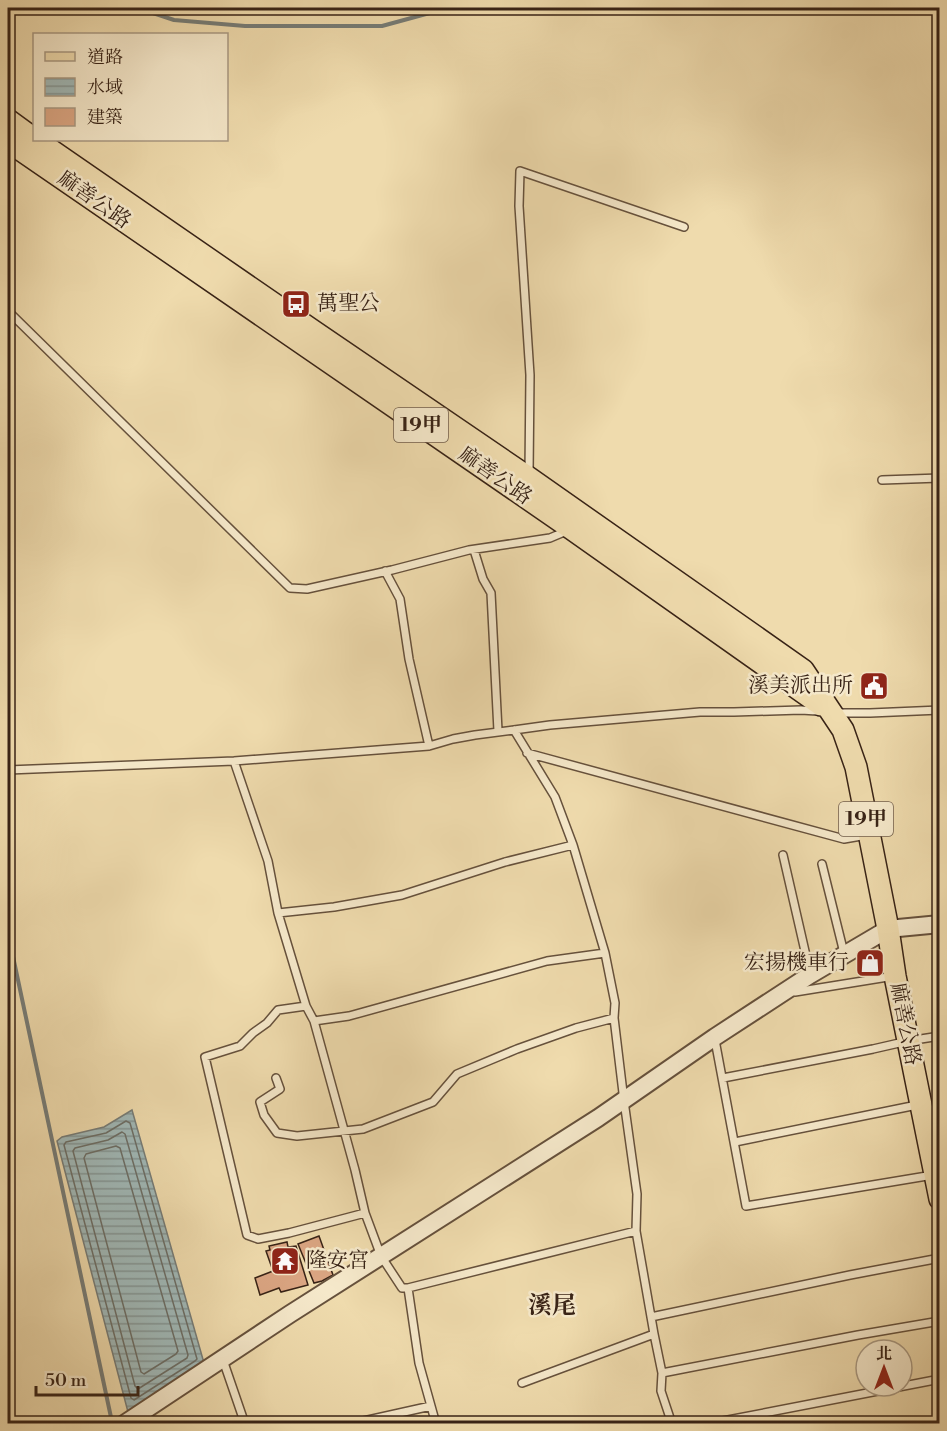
<svg xmlns="http://www.w3.org/2000/svg" width="947" height="1431" font-family="'Libre Bodoni','Noto Serif TC',serif">
<defs>
<pattern id="water-rules" width="6" height="5" patternUnits="userSpaceOnUse" patternTransform="scale(1.5)"><rect width="6" height="5" fill="#a0b8b7"/><path d="M0 2.5h6" fill="none" stroke="#839594"/></pattern>
</defs>
<rect width="100%" height="100%" fill="#efdbad"/>
<filter id="stains"><feTurbulence type="fractalNoise" baseFrequency=".00333" numOctaves="4"/><feColorMatrix values="0 0 0 0 .2 0 0 0 0 .09 0 0 0 0 .02 0 0 0 .5 -.17"/></filter>
<radialGradient id="worn" r=".72"><stop offset=".6" stop-color="#630" stop-opacity="0"/><stop offset="1" stop-color="#630" stop-opacity=".3"/></radialGradient>
<!-- water -->
<path fill="url(#water-rules)" stroke="#767c77" stroke-width="1.5" d="M132,1110L204,1363L128,1412L57,1141L62,1137L104,1127Z"/>
<g fill="none" stroke-linecap="round" stroke-linejoin="round">
<!-- shore -->
<path stroke="#6c6e66" stroke-width="1.5" d="M126,1121L130,1123L197,1359L195,1361L134,1400L131,1398L64,1145L66,1142L106,1133Z
M122,1132L125,1134L188,1355L187,1358L138,1389L135,1386L73,1151L75,1148L108,1140Z
M116,1146L120,1148L178,1351L176,1354L144,1374L141,1372L84,1158L86,1154Z"/>
<!-- stream -->
<path stroke="#767c77" stroke-width="4" d="M138,8L174,20L245,26H382L448,8
M8,933L112,1422"/>
</g>
<!-- building -->
<path fill="#daa582" stroke="#382316" stroke-width="1.5" d="M319,1236L333,1275L322,1281L314,1283L298,1244Z
M287,1242L288,1247L296,1246L308,1285L281,1292L279,1288L260,1295L255,1278L273,1271L266,1251L270,1250L269,1246Z"/>
<g fill="none" stroke-linecap="round" stroke-linejoin="round">
<!-- service casing -->
<g stroke="#66513c" stroke-width="10">
<path id="service" d="M8,311L290,588L307,589L392,570L469,550L550,538L569,530
M529,473L530,375L519,206L520,171L684,227
M882,480L940,478
M474,550L483,579L491,593L498,731
M385,571L400,599L409,659L429,746
M837,713H870L940,710
M514,730L555,797L573,845L605,953L615,1003L614,1018L624,1101L637,1194L636,1231L654,1334L662,1373L661,1391L672,1424
M527,753L844,839L867,835
M234,761L268,861L278,913L306,1006L314,1021L355,1170L365,1213L381,1256L402,1288H408L419,1363L436,1424
M8,770L234,761L429,746L453,739L475,735L514,730L550,725L700,712H734L801,710L817,711
M783,855L810,973
M822,864L844,953
M278,913L334,907L402,895L505,862L573,845
M795,992L894,976
M306,1006L278,1010L267,1023L253,1033L240,1046L205,1057L247,1235L258,1239L289,1233L365,1213
M314,1021L349,1016L547,961L605,953
M715,1040L746,1206L933,1175
M276,1078L280,1089L260,1102L264,1115L277,1133L297,1136L363,1129L433,1102L457,1074L517,1049L576,1028L614,1018
M723,1078L873,1049L908,1041L940,1036
M735,1142L917,1105
M408,1288L636,1231
M651,1317L850,1275L940,1258
M223,1360L245,1424
M662,1373L858,1335L940,1321
M522,1383L654,1334
M350,1424L431,1406
M707,1424L940,1379"/>
</g>
<!-- tertiary casing -->
<g stroke="#66513c" stroke-width="20">
<path id="tertiary" d="M124,1424L290,1314L598,1118L715,1037L810,975L888,929L940,924"/>
</g>
<!-- primary casing -->
<g stroke="#382316" stroke-width="24">
<path id="primary" d="M8,120L34,139
M36,140L316,333L529,478L803,670L843,730L856,767L888,929L895,976L940,1199
M8,141L572,529L821,705"/>
</g>
<!-- service -->
<use href="#service" stroke="#f5e8ca" stroke-width="7"/>
<!-- tertiary -->
<use href="#tertiary" stroke="#f5e8ca" stroke-width="16"/>
<!-- primary -->
<use href="#primary" stroke="#efdbad" stroke-width="21"/>
</g>
<!-- icons -->
<defs>
<g id="bus-square" transform="scale(1.5)"><rect x="-9" y="-9" width="18" height="18" rx="4" fill="#8f2418" stroke="#f5e8ca"/><path d="M-5-6H5V4H4V6H2V4H-2V6H-4V4H-5ZM-3.5-4V0h7V-4ZM-3.5 1.2v1.5H-2V1.2ZM2 1.2v1.5H3.5V1.2Z" fill="#fff"/></g>
<g id="civic-square" transform="scale(1.5)"><rect x="-9" y="-9" width="18" height="18" rx="4" fill="#8f2418" stroke="#f5e8ca"/><path d="M-.6-6.5H3V-4.5H.6V-3L4-1V1h2V6H-6V1h2V-1L-.6-3ZM-1.2 2.5V6h2.4V2.5Z" fill="#fff"/></g>
<g id="shop-square" transform="scale(1.5)"><rect x="-9" y="-9" width="18" height="18" rx="4" fill="#8f2418" stroke="#f5e8ca"/><path d="M-5-2.5h2.3a2.7 3.5 0 0 1 5.4 0H5L5.5 6h-11ZM-1.5-2.5h3a1.5 2.3 0 0 0-3 0Z" fill="#fff"/></g>
<g id="temple-square" transform="scale(1.5)"><rect x="-9" y="-9" width="18" height="18" rx="4" fill="#8f2418" stroke="#f5e8ca"/><path d="M0-6L5-2H3V0L6.5 2.5H4V6H1.5V3h-3V6H-4V2.5H-6.5L-3 0V-2H-5Z" fill="#fff"/></g>
</defs>
<g fill-rule="evenodd">
<use href="#bus-square" x="296" y="304"/>
<use href="#civic-square" x="874" y="686"/>
<use href="#shop-square" x="870" y="963"/>
<use href="#temple-square" x="285" y="1261"/>
</g>
<g text-anchor="middle" dominant-baseline="central" stroke-width="5" stroke-linejoin="round" paint-order="stroke">
<!-- shield labels -->
<g fill="#f5e8ca" stroke="#715e4c" stroke-width="1.5">
<rect x="394" y="408" width="54" height="34" rx="4.5"/>
<rect x="839" y="802" width="54" height="34" rx="4.5"/>
</g>
<g font-size="20" font-weight="bold" fill="#382316">
<text x="421" y="425">19甲</text>
<text x="866" y="819">19甲</text>
</g>
<!-- street labels -->
<g font-size="21" fill="#382316" stroke="#f5e8ca">
<text transform="translate(94 200) rotate(35)">麻善公路</text>
<text transform="translate(495 476) rotate(35)">麻善公路</text>
<text transform="translate(905 1024) rotate(79)">麻善公路</text>
</g>
<!-- poi labels -->
<g font-size="21" fill="#382316" stroke="#f5e8ca" text-anchor="start">
<text x="317" y="304">萬聖公</text>
<text x="853" y="686" text-anchor="end">溪美派出所</text>
<text x="849" y="963" text-anchor="end">宏揚機車行</text>
<text x="306" y="1261">隆安宮</text>
</g>
<!-- quarter labels -->
<g font-size="24" font-weight="bold" fill="#382316" stroke="#f5e8ca">
<text x="552" y="1306">溪尾</text>
</g>
</g>
<!-- margin -->
<rect width="947" height="1431" fill="none" stroke="#efdbad" stroke-width="30"/>
<rect x="9" y="9" width="929" height="1413" fill="none" stroke="#382316" stroke-width="3"/>
<rect x="15" y="15" width="917" height="1401" fill="none" stroke="#382316" stroke-width="1.5"/>
<!-- legend -->
<rect x="33" y="33" width="195" height="108" fill="#f5e8ca" stroke="#a99982" stroke-width="1.5"/>
<rect x="45" y="52" width="30" height="9" fill="#efdbad" stroke="#a99982" stroke-width="1.5"/>
<text x="87" y="63" font-size="18" fill="#382316">道路</text>
<rect x="45" y="78" width="30" height="18" fill="url(#water-rules)" stroke="#a99982" stroke-width="1.5"/>
<text x="87" y="93" font-size="18" fill="#382316">水域</text>
<rect x="45" y="108" width="30" height="18" fill="#daa582" stroke="#a99982" stroke-width="1.5"/>
<text x="87" y="123" font-size="18" fill="#382316">建築</text>
<!-- north arrow -->
<g transform="translate(884 1368)"><circle r="28" fill="#f5e8ca" stroke="#a99982" stroke-width="1.5"/>
<path d="M0-4.5L10 22L0 15L-10 22Z" fill="#8f2418"/>
<text y="-9" font-size="16" font-weight="bold" text-anchor="middle" fill="#382316">北</text>
</g>
<!-- scale -->
<path d="M36 1386v9h102v-9" fill="none" stroke="#382316" stroke-width="3"/>
<text x="45" y="1386" font-size="18" fill="#382316" stroke="#f5e8ca" stroke-width="4.5" paint-order="stroke">50 m</text>
<rect width="100%" height="100%" filter="url(#stains)"/>
<rect width="100%" height="100%" fill="url(#worn)"/>
</svg>
